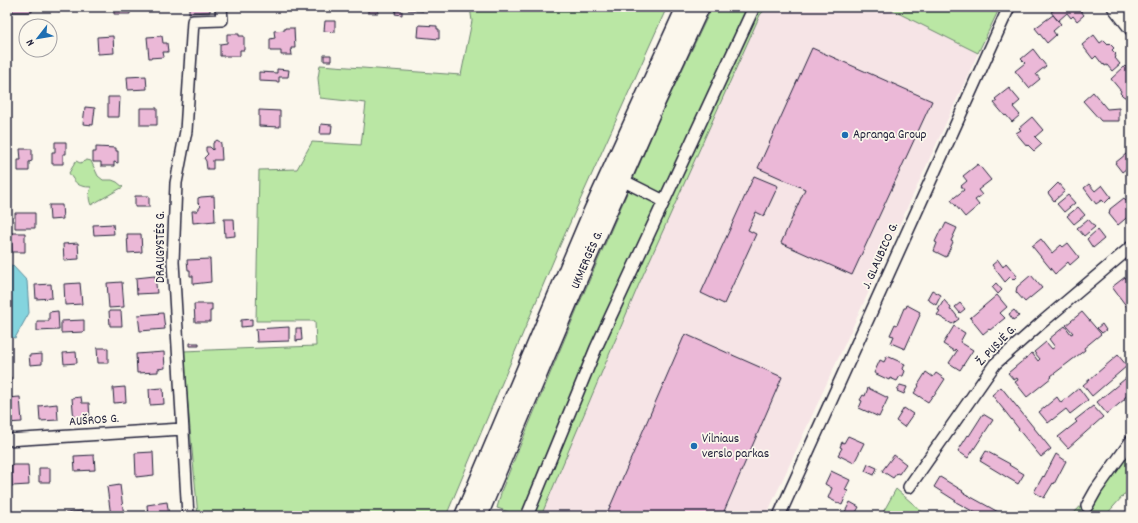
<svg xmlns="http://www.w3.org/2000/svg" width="1138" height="523" font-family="Dekko,sans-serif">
<rect width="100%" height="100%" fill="#fbf7ec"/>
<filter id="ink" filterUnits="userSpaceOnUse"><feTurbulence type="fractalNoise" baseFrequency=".025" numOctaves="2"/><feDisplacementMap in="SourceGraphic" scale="8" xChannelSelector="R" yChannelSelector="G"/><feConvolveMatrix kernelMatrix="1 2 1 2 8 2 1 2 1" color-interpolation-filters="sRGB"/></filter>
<g filter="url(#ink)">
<!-- built -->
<path fill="#f6e4e6" d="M767,7H886L978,53L766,516H541L639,284L760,15Z"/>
<!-- green -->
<path fill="#bae7a4" stroke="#6e8470" d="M470,7H667L560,245L446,516H198L183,351L316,346L315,321H256L259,170L297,169L312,142L361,145L366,103L320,98L318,78L320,65L461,75L472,21Z
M712,7H767L760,15L639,284L541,516H507L509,512L497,508L502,489L580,302L659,119Z
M886,7H1000L978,53Z
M87,160L91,161L98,176L103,180H112L117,182L123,187L91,205C88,198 89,194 91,187C78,187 76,184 69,173L76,161L80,163Z
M1131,454V487L1105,516H1071Z
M896,489L927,516H881Z"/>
<!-- water -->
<path fill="#84d4de" stroke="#5d8d9d" d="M12,265L27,281L29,313L15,338L7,336V267Z"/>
<!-- building -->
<path fill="#ebb8d7" stroke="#22223b" d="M13,7H32V12H12Z
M58,7H79V10L58,11Z
M110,7H130V14H114V8H110Z
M189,7H210V12L189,13Z
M368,7H378V13H368Z
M408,7H423V11L408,10Z
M1058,7H1078L1084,15L1077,21L1073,16L1071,18L1067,13L1058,21L1051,12Z
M396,10L402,11V15L395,14Z
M1053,15L1061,24L1053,31L1056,35L1047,43L1035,28Z
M325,21H335V32L324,31Z
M419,25L437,26V29H439V39L418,37Z
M285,28H294L295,48H291L292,55H281V51H270V39L275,38L274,31L285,30Z
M227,34H239V36H244V50H240V56H220V44L227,43Z
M1094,35L1100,43L1104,40L1108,44L1109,43L1114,48L1112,50L1116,54L1115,55L1116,57L1115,58L1120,64L1112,71L1107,65L1105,66L1104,64L1103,65L1096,56L1093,59L1082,45Z
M113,36L114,53L98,54L97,37Z
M162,36L163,43H167L168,52H163L164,57L149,58L147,37Z
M812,48L932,101L852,275L781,243L805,189L758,168Z
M1033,49L1046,66L1036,74L1040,79L1029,88L1015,71L1025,63L1021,59Z
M324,55H331V61H324Z
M1125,66L1131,73V101L1130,102L1125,97L1123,96L1120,93L1121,91L1111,79Z
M277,69L289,70L288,77H279V82L259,81V72L277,73Z
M146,76L147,89L128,90L127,77Z
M1009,88L1020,101L1013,107L1020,115L1012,122L1006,115L1005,116L994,103L997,101L995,99Z
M1093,92L1107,109L1119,108V121H1101L1083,101Z
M108,97H120L119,117H108Z
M85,107L95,108L93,125L83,124Z
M140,108H157V125H140Z
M259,110L280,111V127L259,126Z
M1032,117L1043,130L1035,137L1042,144L1034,151L1028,145L1027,146L1016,133L1021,130L1019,128Z
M321,124L332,125L331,134H320Z
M217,140L220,142L221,144L222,160H213V169H207L206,161L204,158L208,154L206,151V147H210L213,150V143Z
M55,142H66V154H63V164H52V152H55Z
M96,147L116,148V151H118V163L114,162V166H101V162H93V152H96Z
M20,149H32V161L29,162V171H18V160H21Z
M1131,150V165L1122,172L1115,163Z
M978,164L991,180L978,190L982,195L975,200L979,205L965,217L951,200L964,190L961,186L967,181L963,176Z
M754,176L778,186L764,216L756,212L748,230L756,234L724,304L701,293Z
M1058,183L1065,191L1054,201L1048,193Z
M1089,184L1095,191L1102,185L1111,197L1105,203L1102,200L1096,204L1084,188Z
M1068,195L1075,203L1064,212L1057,204Z
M135,196H149V207H135Z
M214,196L215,221L193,223L192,211H197L201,206L198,203V198L201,197Z
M1124,198L1131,206V214L1118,225L1109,214L1110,209Z
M49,205H62L63,219L50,220Z
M1078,207L1085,215L1074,224L1067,216Z
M15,213H35V228H15Z
M224,219H234L235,236L225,237Z
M1088,219L1095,227L1084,236L1077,228Z
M946,223L957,228L951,241L953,242L946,257L934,251L937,243L935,242L941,229H943Z
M113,224L114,234L94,235L93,225Z
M1097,230L1104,239L1093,248L1087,239Z
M11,233H25V252H12Z
M127,234H141L142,252L128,253Z
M1041,239L1052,253L1061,245L1063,247L1068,243L1079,257L1070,265L1068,262L1055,274L1032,246Z
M78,243L79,259L64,260L63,244Z
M210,259L211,282L193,284V276H190V270H188L187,260Z
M998,260L1003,267L1006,263L1017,276L1013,280L1010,277L1005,282L992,265Z
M1031,275L1042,288L1025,302L1016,292L1017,287Z
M155,276L157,293L137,294L136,278Z
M1125,277L1131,285V310L1130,311L1112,287Z
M122,282L124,307L109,308L107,283Z
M80,283L82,304L65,305L64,284Z
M996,283L1002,290L998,294L992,287Z
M51,284L52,298L36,299L35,285Z
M932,290L941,295L936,305L927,299Z
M997,295L1007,307L1000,313L1005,318L990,330L989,329L983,334L970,318Z
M944,300L951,308L950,310L953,311L959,319L952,324L937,315L940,311L938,310Z
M960,303L965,309L960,313L955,307Z
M194,304H212V311H210V322H195Z
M907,305L920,312L919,314L920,315L905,349L891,343L894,336L890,335L895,324L897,325L904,308H906Z
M1014,310L1019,316L1013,320L1009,314Z
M58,311L59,330L37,331V321H49V312Z
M109,311H121L122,326H110Z
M1082,312L1101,334L1084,348L1085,350L1051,376L1052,377L1027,397L1015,382L1018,380L1017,378L1014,380L1008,373L1032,353L1038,361L1040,359L1034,352L1046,342L1052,349L1055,347L1049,339L1065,326L1071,334L1073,333L1066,325Z
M163,313L165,329L140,331L138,315Z
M252,319V326L241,327V320Z
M84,320V332L61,333V321Z
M1102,324L1106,330L1102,333L1097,328Z
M954,326L965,333L960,342L973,350L960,370L949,363L957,351L955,349L954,351L943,344Z
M289,327V341L257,342L256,329Z
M296,328H301L302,340L296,341Z
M685,334L782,377L722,516H606Z
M190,343H199V346H190Z
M97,348H108V363H98Z
M76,352L77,363L64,364L63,353Z
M164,352L165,368L158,369V372L137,373L136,354Z
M42,354V364L30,365L29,355Z
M1118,355L1127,366L1092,396L1083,385Z
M887,356L905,364L903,369L905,371L903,376H900L897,381L890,378L889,380L874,373L880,360L884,362Z
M926,372L933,377L936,373L945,379L934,396L933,395L928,402L914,393L919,386L918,385Z
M1131,374V393L1124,398L1125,399L1107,414L1097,402Z
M7,377H11V389H7Z
M900,385L907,387L904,394L897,391Z
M125,387L126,402L114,403L113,388Z
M1001,387L1051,449L1041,457L1018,429H1019L992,395Z
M163,388L164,404L150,405L149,389Z
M868,388L888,398L879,417L859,408L862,401L860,400L863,395L865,396Z
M1079,388L1088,400L1070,414L1066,409L1048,423L1039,412L1057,397L1061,403Z
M20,397L22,422L7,423V398Z
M81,397L82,403H89L90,420L74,421L72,398Z
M57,404L58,420L40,421L39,406Z
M1093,406L1103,417L1068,448L1058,437L1077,422L1075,420Z
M904,408L913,414L904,427L896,421Z
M983,414L993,420L968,458L958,451L968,435L969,436Z
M848,436L864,443L854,463L838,455L842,448L840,447L842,442L844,443Z
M986,451L1010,464L1009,465L1024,474L1018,484L980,461Z
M153,452L154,475L136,477L135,453Z
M1056,454L1066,461L1054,484L1053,483L1044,498L1034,492L1043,476L1044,477Z
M94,455L95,470L75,471L74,456Z
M894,455L906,464L899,474L897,473L893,478L882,471Z
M868,464L877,468L874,475L865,471Z
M11,465H28L29,485L12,486Z
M39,468H50V482H39Z
M831,471L850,480L845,490L848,491L842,505L828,498L832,488L825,484Z
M940,477L963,491L962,492L1000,513L999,516H981L956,502V501L934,487Z
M120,485L124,516H111L107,487Z
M167,502L169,516H148L147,505Z
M850,502L859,507L854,516L845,512Z
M82,511V516H65V513Z"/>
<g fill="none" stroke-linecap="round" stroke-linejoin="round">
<!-- minor casing -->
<g stroke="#22223b" stroke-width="14">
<path id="minor" d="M1113,7L1131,30
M1121,17L1131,9
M622,180L664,201
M7,440L182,429
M909,487L995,364L1040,324L1131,247
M1087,506L1096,490L1131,441
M188,516L173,262L176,183L186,131L193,21L222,20L221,7
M527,516L596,348L754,7
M779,516L1009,7"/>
</g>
<!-- highway casing -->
<g stroke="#22223b" stroke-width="19">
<g id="highway">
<path d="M463,516L592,211L685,7"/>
<path id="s1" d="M479,516L581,274L653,110L701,7"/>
</g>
</g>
<!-- minor -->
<use href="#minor" stroke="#fbf7ec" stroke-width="11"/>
<!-- highway -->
<use href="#highway" stroke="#fbf7ec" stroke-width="16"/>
</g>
</g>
<!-- markers -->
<g fill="#1f6fb2" stroke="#fbf7ec" stroke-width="1.5">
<circle cx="845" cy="135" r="4"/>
<circle cx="694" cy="446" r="4"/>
</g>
<g text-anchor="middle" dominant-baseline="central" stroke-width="3.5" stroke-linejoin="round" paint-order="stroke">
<!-- poi labels -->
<g font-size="13" fill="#22223b" stroke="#fbf7ec" text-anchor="start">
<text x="853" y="135">Apranga Group</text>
<text x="702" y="439">Vilniaus<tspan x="702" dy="15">verslo parkas</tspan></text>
</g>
<!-- street labels -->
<g font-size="13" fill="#22223b" stroke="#fbf7ec">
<text transform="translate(161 247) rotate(-90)">DRAUGYSTĖS G.</text>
<text transform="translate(881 256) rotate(-66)">J. GLAUBICO G.</text>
<text stroke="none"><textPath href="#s1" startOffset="278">UKMERGĖS G.</textPath></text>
<text transform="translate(997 346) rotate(-46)">Ž. PUSJĖ G.</text>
<text transform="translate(94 421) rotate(-4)">AUŠROS G.</text>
</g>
</g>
<!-- margin -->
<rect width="1138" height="523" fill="none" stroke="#fbf7ec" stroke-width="24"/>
<rect x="12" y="12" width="1114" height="499" fill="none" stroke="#22223b" stroke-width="1.5" filter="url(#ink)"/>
<!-- north arrow -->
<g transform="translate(38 38) rotate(239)"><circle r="19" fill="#fbf7ec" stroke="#a4a2a5"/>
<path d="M0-3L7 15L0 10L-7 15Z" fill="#1f6fb2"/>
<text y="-6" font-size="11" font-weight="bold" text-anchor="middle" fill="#22223b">N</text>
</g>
</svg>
